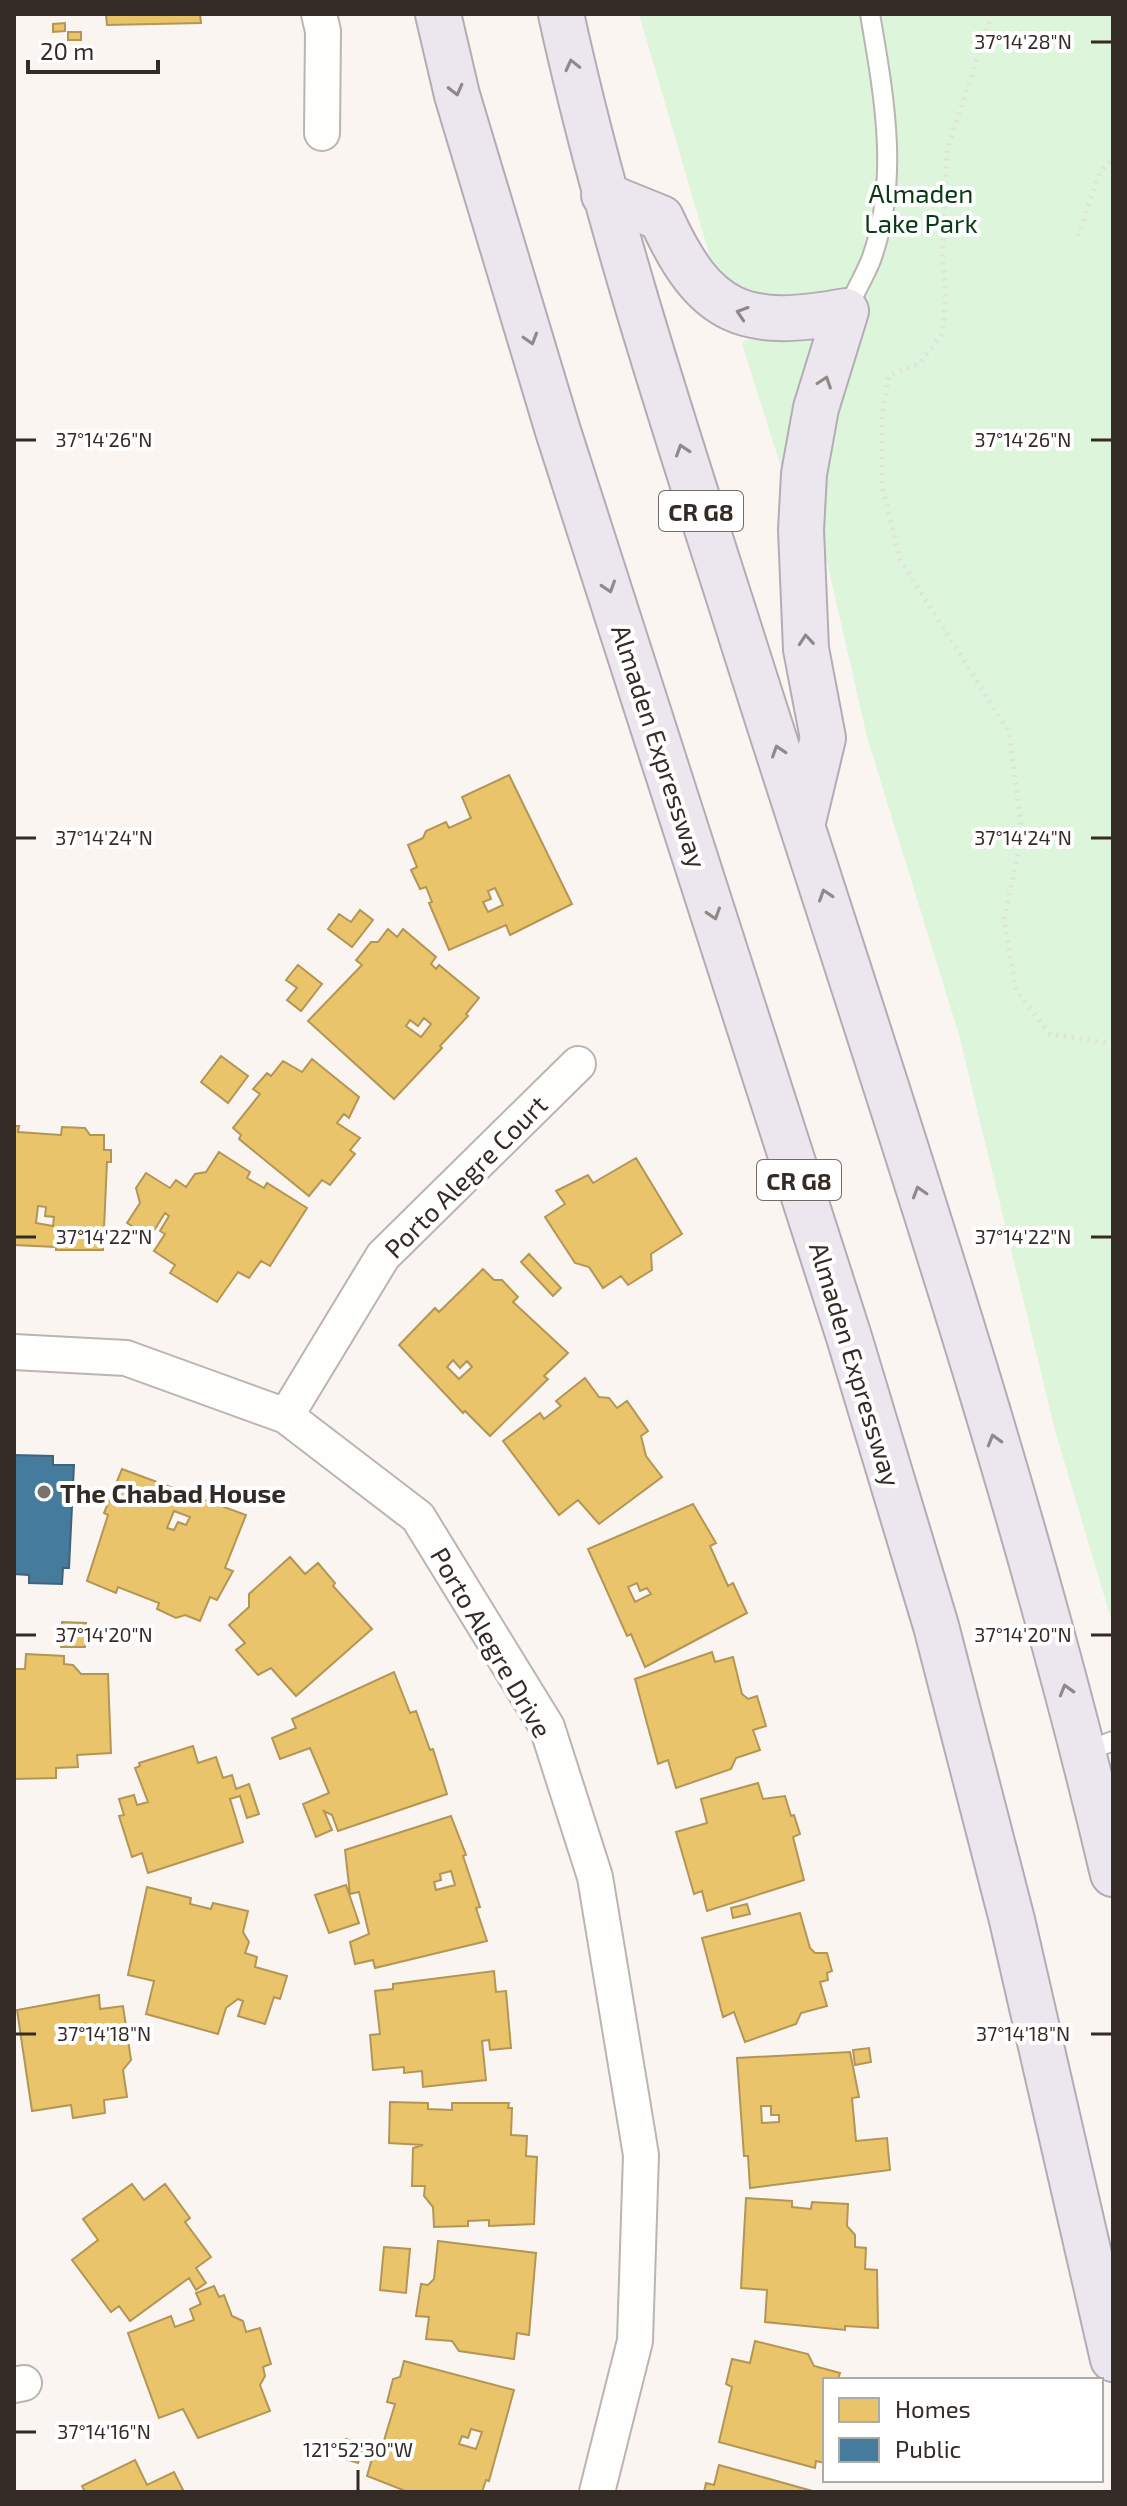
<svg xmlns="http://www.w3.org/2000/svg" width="1127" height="2506" font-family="'Exo 2',sans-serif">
<rect width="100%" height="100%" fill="#fbf5f2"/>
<!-- green -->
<path fill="#dcf5db" d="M639,14H1113V1626L1055,1430L959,1035L867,737L823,544L787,486L742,344L745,340H757L752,299L740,293L710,257Z"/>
<!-- homes -->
<path fill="#e9c46a" stroke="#b39656" stroke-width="2" fill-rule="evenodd" d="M72,14H200L201,23L107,25L106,15Z
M65,23V31L53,32V24Z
M68,32H81V40H68Z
M509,775L572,904L510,935L506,925L449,950L429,903L432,902L426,887L420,889L411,870L417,867L408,845L423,838L426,831L446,822L449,828L471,818L462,797ZM495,888L503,905L488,912L483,902L491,899L488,891Z
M360,910L373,920L352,947L328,929L339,914L351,922Z
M388,929L397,937L403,929L436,957L431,964L436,969L439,965L479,998L466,1014L468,1016L440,1046L442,1048L394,1099L308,1021L362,965L356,960L371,942H378ZM424,1018L431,1024L421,1037L406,1026L410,1020L418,1026Z
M298,965L322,984L301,1011L287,1000L297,988L286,980Z
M221,1056L248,1076L228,1103L201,1082Z
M312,1059L359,1097L349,1118L344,1114L337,1123L360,1138L350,1150L355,1154L330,1185L322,1180L309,1196L239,1139L241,1135L233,1128L260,1094L253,1089L267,1073L271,1076L283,1061L302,1072Z
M14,1126H19L18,1132L61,1135L62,1127L85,1128L90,1135H104V1150H111V1162H107L103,1250H56V1247L14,1245ZM38,1206L46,1207L45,1216L54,1217L53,1226L36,1223Z
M219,1152L250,1172L247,1178L264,1188L267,1183L307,1208L270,1266L261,1261L249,1278L238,1272L217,1302L170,1273L175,1265L154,1251L165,1234L160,1231L169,1216L165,1213L150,1237L127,1223L140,1203L136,1188L146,1173L170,1188L176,1180L186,1187L195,1174L206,1172Z
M636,1158L682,1234L651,1254L652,1270L628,1285L621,1276L603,1288L589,1267L575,1263L545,1217L565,1204L556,1191L588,1175L593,1183Z
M529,1254L561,1288L553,1296L521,1262Z
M483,1269L494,1280H502L518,1297L513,1302L568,1353L544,1376L548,1379L490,1436L465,1411L463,1413L399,1345L435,1308L439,1312ZM453,1360L460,1368L467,1361L472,1367L459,1379L447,1367Z
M585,1378L599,1397L609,1398L617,1408L627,1401L648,1431L641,1436L646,1456L662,1477L599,1524L578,1500L559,1515L503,1441L540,1413L544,1419L561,1406L556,1401Z
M122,1469L246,1515L225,1568L233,1571L217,1600L210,1597L200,1621L185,1615L176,1618L157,1609L159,1603L118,1587L116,1593L87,1581L108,1515L104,1513ZM174,1511L190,1517L186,1525L178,1522L174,1530L167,1528Z
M693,1504L716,1543L710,1546L728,1586L733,1583L747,1613L645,1667L631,1634L627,1636L588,1549ZM637,1583L640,1591L647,1588L651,1594L635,1602L628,1587Z
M290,1557L305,1574L318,1563L335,1583L333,1586L372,1629L296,1696L271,1668L258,1675L236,1650L245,1643L229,1625L249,1607V1594Z
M62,1622L86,1623L85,1647H61Z
M712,1652L715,1662L733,1657L742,1694L748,1699L757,1696L766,1726L753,1730L760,1750L736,1758L731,1769L676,1788L668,1760L658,1764L635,1679Z
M26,1654L64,1656V1664L73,1665L81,1674H108L111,1753L77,1755L78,1767L56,1768V1778L14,1779V1669H25Z
M394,1672L410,1713L416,1711L430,1750L433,1749L447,1794L338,1831L332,1815L324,1811L332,1830L316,1837L303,1804L329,1793L310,1748L280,1759L272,1738L296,1728L292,1719Z
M193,1746L198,1763L216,1757L223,1778L232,1775L236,1789L249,1784L259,1814L247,1818L240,1796L230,1799L243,1842L148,1873L142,1853L132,1857L119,1816L124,1815L119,1799L134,1795L137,1805L148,1802L135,1768L140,1766L139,1763Z
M758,1783L763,1799L785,1796L791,1816L794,1815L800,1834L793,1837L804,1880L707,1911L702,1891L694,1894L676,1832L707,1823L701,1799Z
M451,1816L466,1855L463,1856L480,1907L476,1908L487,1941L375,1968L373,1960L355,1964L350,1942L369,1934L359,1892L350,1894L345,1850ZM451,1871L455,1885L436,1890L434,1882L441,1880L440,1874Z
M346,1885L359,1923L329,1933L315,1895Z
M147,1887L191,1898L190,1904L211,1909L213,1903L248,1911L243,1932L249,1942L245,1953L257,1957L255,1967L287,1976L280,1999L274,1997L265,2024L238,2016L243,2001L238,1999L226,2008L218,2034L146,2014L154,1981L128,1975Z
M747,1904L750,1914L733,1918L731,1908Z
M800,1913L810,1948L815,1953H827L832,1971L827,1973L828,1980L820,1982L827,2006L801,2013L796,2024L745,2042L734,2012L723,2017L702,1938Z
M494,1971L496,1992L506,1991L511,2048L490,2050L489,2040L482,2041L486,2080L423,2087L422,2071L404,2073V2067L373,2070L370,2035L380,2034L375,1991L393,1989V1984Z
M99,1995L100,2009L123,2006L131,2060L123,2070L127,2097L104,2100L105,2113L73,2118L71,2105L32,2111L17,2010Z
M869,2048L871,2062L855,2065L853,2050Z
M850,2052L859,2097L852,2098L856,2141L887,2138L890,2170L750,2188L748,2156H744L737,2058ZM761,2106H771V2115H779V2122L762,2123Z
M390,2102L428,2103V2109L452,2110V2103H509L508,2108H512L511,2135L527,2136L526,2156L537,2157L534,2224L489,2226V2220L468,2221V2226L434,2227L433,2207L424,2196L425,2186H412L413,2148L423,2145L389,2143Z
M132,2184L144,2200L165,2184L190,2218L185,2222L211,2257L196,2268L206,2283L196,2290L189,2278L130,2321L119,2306L111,2312L72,2260L98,2240L83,2219Z
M746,2198L792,2201V2207L811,2209L812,2202L848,2204L847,2226L855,2235V2247L866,2248L865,2269L877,2270L878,2328L845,2326V2330L765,2322L767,2290L741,2288Z
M438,2241L536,2253L529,2335L517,2333L514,2359L459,2351L452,2341L426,2339L429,2317L416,2316L421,2284L428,2285L434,2279Z
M384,2247L410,2249L406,2293L380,2290Z
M214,2286L219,2297L224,2295L232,2316L243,2321L246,2332L260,2328L271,2364L263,2367L265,2376L260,2385L270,2411L198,2438L183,2409L159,2418L128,2333L171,2316L175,2327L194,2320L190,2309L201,2304L196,2293Z
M755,2341L808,2354L814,2366L840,2373L838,2380H825V2463L816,2461L815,2468L719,2442L732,2387L726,2384L732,2359L750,2363Z
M404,2361L514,2390L489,2481L486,2480L482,2492H408L367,2476L376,2445L382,2447L395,2404L387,2402L393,2379L400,2377ZM471,2429L482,2432L476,2449L459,2444L462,2436L468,2438Z
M346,2439L364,2445L358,2463L339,2457Z
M135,2460L147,2485L174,2472L184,2492H85L82,2486Z
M719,2465L748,2473L816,2492H704L706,2483L714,2485Z"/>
<!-- public -->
<path fill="#457b9d" stroke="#406379" stroke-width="2" d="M14,1455L53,1456V1465H74L69,1568H63L62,1584L29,1583V1575L14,1574Z"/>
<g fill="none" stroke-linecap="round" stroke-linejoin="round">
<!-- lane casing -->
<g stroke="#bbb4b0" stroke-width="22">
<path id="lane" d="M846,311C854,294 864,277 871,260C900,180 884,96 870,14
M1084,1752L1113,1741"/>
</g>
<!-- street casing -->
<g stroke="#bbb4b0" stroke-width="38">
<path id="street" d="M319,14L323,31L322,133
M14,1352L126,1358L286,1416L418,1517L547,1727L595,1877L641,2155L635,2341L597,2492
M286,1416L383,1256L578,1064
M14,2385L24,2383"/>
</g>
<!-- primary casing -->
<g stroke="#b4abb5" stroke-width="48">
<path id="primary" d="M438,14L457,95L558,431L849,1337L936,1626L1012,1920L1113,2359
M561,14C607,224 675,428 740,632C870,1044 1014,1454 1113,1874
M604,195L661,218C705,315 744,330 846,311L816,408L804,474L801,530L806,649L823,738L802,826"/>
</g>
<!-- path -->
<path stroke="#e2e0de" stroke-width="5" stroke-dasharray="2 6" stroke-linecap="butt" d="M992,14L947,150L942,258L946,297L942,334L920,363L889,375L882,417V486L900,559L1009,732L1022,833L1004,920L1016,990L1050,1034L1113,1044
M1078,236L1100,172L1113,159"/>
<!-- lane -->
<use href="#lane" stroke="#fefefd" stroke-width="18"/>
<!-- street -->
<use href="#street" stroke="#fefefd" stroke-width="34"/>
<!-- primary -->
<use href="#primary" stroke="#ece7ee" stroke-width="44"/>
</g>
<!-- one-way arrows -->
<defs><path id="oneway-chevron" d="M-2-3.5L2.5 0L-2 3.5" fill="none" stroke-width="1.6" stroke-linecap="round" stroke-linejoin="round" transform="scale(2)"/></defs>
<g stroke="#90898a">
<use href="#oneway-chevron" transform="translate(572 65) rotate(-103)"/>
<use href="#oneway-chevron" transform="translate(456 90) rotate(76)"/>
<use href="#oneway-chevron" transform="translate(742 313) rotate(-162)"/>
<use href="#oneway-chevron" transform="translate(531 339) rotate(73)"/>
<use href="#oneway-chevron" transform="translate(825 382) rotate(-71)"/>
<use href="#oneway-chevron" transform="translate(682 450) rotate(-108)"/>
<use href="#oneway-chevron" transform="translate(609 587) rotate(72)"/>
<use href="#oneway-chevron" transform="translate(806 640) rotate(-95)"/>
<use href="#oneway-chevron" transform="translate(778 751) rotate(-108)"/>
<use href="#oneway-chevron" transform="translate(825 895) rotate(-108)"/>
<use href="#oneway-chevron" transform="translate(714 914) rotate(72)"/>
<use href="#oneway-chevron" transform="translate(919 1192) rotate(-107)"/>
<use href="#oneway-chevron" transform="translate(994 1440) rotate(-106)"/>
<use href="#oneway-chevron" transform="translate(1066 1690) rotate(-106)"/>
</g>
<!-- ticks -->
<path fill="none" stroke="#352b26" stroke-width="3" d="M1091,42H1111M16,440H36M1091,440H1111M16,838H36M1091,838H1111M16,1237H36M1091,1237H1111M16,1635H36M1091,1635H1111M16,2034H36M1091,2034H1111M16,2432H36M358,2470V2490"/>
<!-- markers -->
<circle fill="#7a726d" stroke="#fff" stroke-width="3" cx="44" cy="1492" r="8"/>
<g text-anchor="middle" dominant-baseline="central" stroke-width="8" stroke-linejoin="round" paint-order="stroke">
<!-- shield labels -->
<g fill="#fff" stroke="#726b67" stroke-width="2">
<rect x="659" y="491" width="84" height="40" rx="6"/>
<rect x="757" y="1160" width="84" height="40" rx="6"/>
</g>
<g font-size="24" font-weight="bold" fill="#352b26">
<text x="701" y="511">CR G8</text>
<text x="799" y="1180">CR G8</text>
</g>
<!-- park labels -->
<g font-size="26" fill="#083b15" stroke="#fff">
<text x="921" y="192">Almaden<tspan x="921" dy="30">Lake Park</tspan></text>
</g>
<!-- street labels -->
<g font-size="26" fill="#352b26" stroke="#fff">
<text transform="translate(660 746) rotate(72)">Almaden Expressway</text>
<text transform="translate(465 1176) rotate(-45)">Porto Alegre Court</text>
<text transform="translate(856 1364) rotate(73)">Almaden Expressway</text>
<text transform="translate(492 1642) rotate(60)">Porto Alegre Drive</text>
</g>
<!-- poi labels -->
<g font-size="26" font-weight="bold" fill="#352b26" stroke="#fff" text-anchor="start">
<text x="60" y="1492">The Chabad House</text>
</g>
</g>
<g font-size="20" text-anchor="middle" fill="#352b26" stroke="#fff" stroke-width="8" stroke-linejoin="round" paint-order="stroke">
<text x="1023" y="49">37°14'28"N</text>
<text x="104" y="447">37°14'26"N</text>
<text x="1023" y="447">37°14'26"N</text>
<text x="104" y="845">37°14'24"N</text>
<text x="1023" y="845">37°14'24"N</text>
<text x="104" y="1244">37°14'22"N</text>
<text x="1023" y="1244">37°14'22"N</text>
<text x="104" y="1642">37°14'20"N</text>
<text x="1023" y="1642">37°14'20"N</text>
<text x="104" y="2041">37°14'18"N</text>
<text x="1023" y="2041">37°14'18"N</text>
<text x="104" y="2439">37°14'16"N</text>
<text x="358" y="2457">121°52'30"W</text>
</g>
<!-- border -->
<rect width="1127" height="2506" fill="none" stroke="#352b26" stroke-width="32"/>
<!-- legend -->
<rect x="823" y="2378" width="280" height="104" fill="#ffffff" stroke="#aeaaa8" stroke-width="2"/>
<rect x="839" y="2398" width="40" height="24" fill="#e9c46a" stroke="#aeaaa8" stroke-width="2"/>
<text x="895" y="2418" font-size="24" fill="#352b26">Homes</text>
<rect x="839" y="2438" width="40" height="24" fill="#457b9d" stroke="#aeaaa8" stroke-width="2"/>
<text x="895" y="2458" font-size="24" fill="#352b26">Public</text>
<!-- scale -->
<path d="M28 60v12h130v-12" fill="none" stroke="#352b26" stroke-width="4"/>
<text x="40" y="60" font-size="24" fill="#352b26" stroke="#ffffff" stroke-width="6" paint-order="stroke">20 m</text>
</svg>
